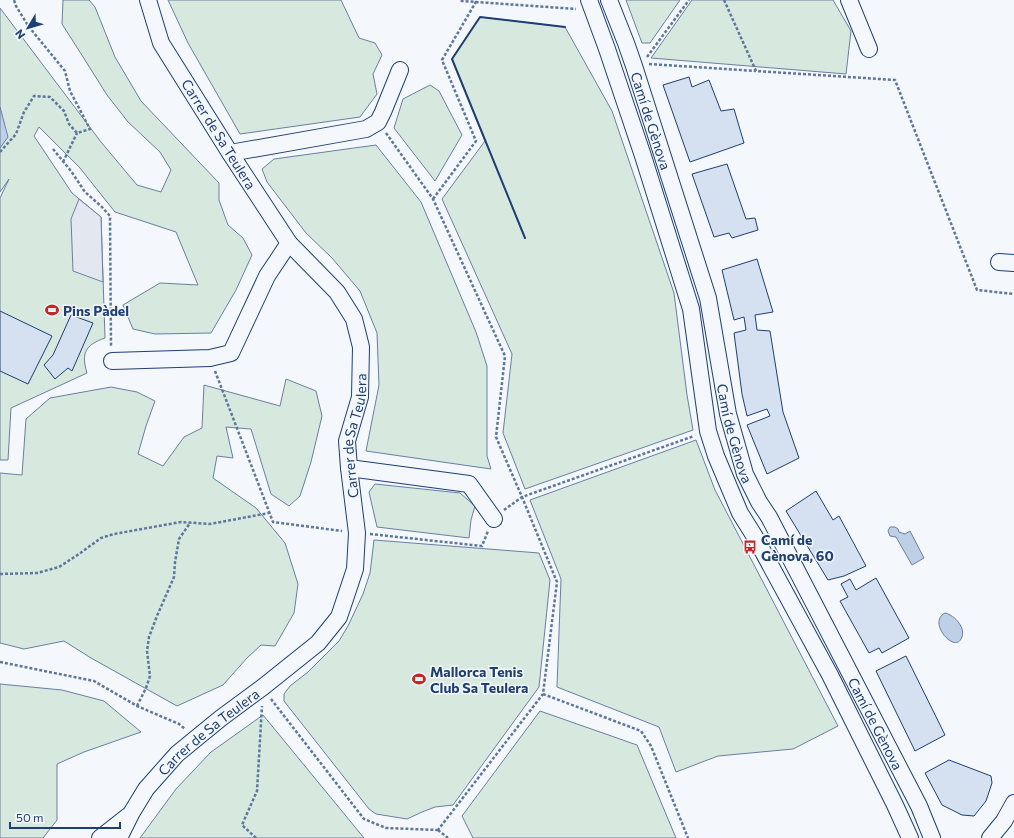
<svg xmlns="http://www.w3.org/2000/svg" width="1014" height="838" font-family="Commissioner,sans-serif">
<rect width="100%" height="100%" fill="#f4f7fb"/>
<!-- green -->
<path fill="#d7e8df" stroke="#687fa3" d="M63,0H89L95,7L115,57L141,101L219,183V200L228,225L243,238L252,255L236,290L211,333L155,334L133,329L123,305L160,283L198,285L176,232L115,212L80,168L39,127L34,136L72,193L101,217L105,338C85,345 81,353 87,373L11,408L8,460H0V198L9,179L0,192V8L101,142L137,185L161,192L171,170L160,152L128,122L107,95L78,49L62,24Z
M168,0H341L359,38L375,43L382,55L373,74L377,94L360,117L240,134L188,43Z
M626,0H680L650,43H642Z
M692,0H833L851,31L846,74L651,58Z
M480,17L565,27L612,111L674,293L687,395L693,430L525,489L503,433L512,354L442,199L485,141L452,59Z
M430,85L439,91L462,135L435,181L394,128L403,99Z
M376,145L421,202L476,332L487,366V456L491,469L366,451L379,385L377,333L360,291L332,258L306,233L267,182L262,169L274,159Z
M286,379L316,391L322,416L311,462L300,496L289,506L271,494L251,429L226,427L233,458L217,456L213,478L256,508L285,543L298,584L294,613L275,646L261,645L247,658L223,685L177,706L91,658L64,641L24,649L0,643V473L22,475L26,419L50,398L111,387L137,392L155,401L146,426L138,454L163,466L184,437L202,428L204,385L280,406Z
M696,440L715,490L838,726L793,749L718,756L676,772L659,727L557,687L561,579L530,500Z
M375,484L460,493L475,506L471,520L469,538L377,527L369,492Z
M374,540L539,553L550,580L539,687L453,805L435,807L422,812L407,819L376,814L369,809L284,701V694L290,686L308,672L339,641L348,626L363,594L370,573Z
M0,684L62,690L104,701L141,732L84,752L57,764V820L43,838H0Z
M540,711L637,745L676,838H473L462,816Z
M263,715L364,838H140L176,789L211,752Z"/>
<!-- parking -->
<path fill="#e3e8f0" stroke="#687fa3" d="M79,199L101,217L103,282L73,271L71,219Z"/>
<!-- water -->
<path fill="#bed0e5" stroke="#687fa3" d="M0,107L8,137L0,148Z
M890,527H895L898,529L899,532L905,534L910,531L924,558L912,565L896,537L890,536L888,531Z
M945,613C955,615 967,629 961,639C954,653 927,622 945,613Z"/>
<!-- building -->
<path fill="#d5e0f0" stroke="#1d3f73" d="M689,77L692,87L709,80L721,111L734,109L744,143L690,162L663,85Z
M727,164L746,219L755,218L758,230L732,238L729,233L714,237L692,174Z
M757,259L773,312L755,315L757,330L770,331L783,412L799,458L767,474L747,425L770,416L767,409L747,416L742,394L734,333L746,330L744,317L734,320L722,270Z
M0,311L52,336L28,384L0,371Z
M71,315L93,323L72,371L68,368L55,379L44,365L53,355Z
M816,491L833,520L839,516L866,566L844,576L828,580L786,511Z
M876,578L909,638L882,653L879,648L869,653L840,601L848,597L841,584L850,579L856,590Z
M906,656L945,735L915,751L876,671Z
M949,760L991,776L992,783L986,801L974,816L962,815L942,805L925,773Z"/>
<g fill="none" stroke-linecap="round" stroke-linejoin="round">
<!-- minor casing -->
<g stroke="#1d3f73" stroke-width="18">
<g id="minor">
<path d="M589,0L607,49L643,156L691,309L708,431L716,456L740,513L755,537L830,675L895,805L910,838"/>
<path id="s1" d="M609,0L626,43L634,66L708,298L728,414L745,474L759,502L769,517L919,806L932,838"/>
<path d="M849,0L869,49"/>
<path d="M230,153L366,129L378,122L383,112L400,70"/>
<path d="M999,262L1014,263"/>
<path d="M112,361L210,358L231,353L267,276L289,243"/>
<path d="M349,468L469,484L494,519"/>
<path d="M100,838L128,816"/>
<path id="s2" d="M119,838L132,812L146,789L177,754L221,718L263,687L318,643L339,617L355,569L357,533L349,468L347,441L360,397L361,347L354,319L337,292L289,243L230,153L161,43L148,0"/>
<path d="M990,838L1004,821L1014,803"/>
</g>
</g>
<!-- path -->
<path stroke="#5e769c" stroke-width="2.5" stroke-dasharray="3 2" stroke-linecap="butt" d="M461,0L462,1L576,9
M724,0L756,71L895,80L977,290L1014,294
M647,57L689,0
M649,64L756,71
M386,133L433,199L505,356L496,437L522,497L557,582L543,694L438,830
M53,149L71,171L85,192L101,206L110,216L111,347
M0,152L16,134L24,112L34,96L50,97L64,111L69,124L77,133L90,129L70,91L65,71L29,27L16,6L14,0
M63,162L77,133
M433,199L476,141L442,60L477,0
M215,371L273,522L342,531
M504,510L522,497L694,436
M370,534L482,546L488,531
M0,574L37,573L59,567L79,554L101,538L114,534L181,522L210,524L269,513
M0,662L94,681L137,706L179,724L185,729
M543,694L641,731L651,746L688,838
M271,699L364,819L386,828L438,830
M137,706L146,688L150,676L147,651L149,637L157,616L174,577L175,562L179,539L190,523
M438,830L448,838
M256,838L242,825L257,791L262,706"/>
<!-- minor -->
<use href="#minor" stroke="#f4f7fb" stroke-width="16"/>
<!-- wall -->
<path stroke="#1d3f73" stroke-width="2" d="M525,238L452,59L480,17L565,27"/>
</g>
<!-- icons -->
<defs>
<g id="stadium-bare" transform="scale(1.08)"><path d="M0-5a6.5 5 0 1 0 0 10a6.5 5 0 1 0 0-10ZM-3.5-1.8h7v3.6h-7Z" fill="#c62828" stroke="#f4f7fb" stroke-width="2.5" paint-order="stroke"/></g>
<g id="bus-bare" transform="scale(1.08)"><path d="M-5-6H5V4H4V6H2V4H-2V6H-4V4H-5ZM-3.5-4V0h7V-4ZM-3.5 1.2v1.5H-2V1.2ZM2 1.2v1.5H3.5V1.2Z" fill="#c62828" stroke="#f4f7fb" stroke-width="2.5" paint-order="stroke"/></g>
</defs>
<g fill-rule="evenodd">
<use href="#stadium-bare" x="52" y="310"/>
<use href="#bus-bare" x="750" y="547"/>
<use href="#stadium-bare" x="419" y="679"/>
</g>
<g text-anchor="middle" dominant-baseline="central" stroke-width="3" stroke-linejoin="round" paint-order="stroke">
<!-- street labels -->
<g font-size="14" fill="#1d3f73" stroke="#f4f7fb">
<text stroke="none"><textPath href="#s1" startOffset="128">Camí de Gènova</textPath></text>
<text transform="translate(219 134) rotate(58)">Carrer de Sa Teulera</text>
<text stroke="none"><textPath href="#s1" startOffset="452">Camí de Gènova</textPath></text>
<text stroke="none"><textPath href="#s2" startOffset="501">Carrer de Sa Teulera</textPath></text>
<text stroke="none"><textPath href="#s1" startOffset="776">Camí de Gènova</textPath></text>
<text stroke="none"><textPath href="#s2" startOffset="141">Carrer de Sa Teulera</textPath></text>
</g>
<!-- poi labels -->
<g font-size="14" font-weight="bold" fill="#1d3f73" stroke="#f4f7fb" text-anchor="start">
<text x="63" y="310">Pins Pàdel</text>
<text x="761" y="539">Camí de<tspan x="761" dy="16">Gènova, 60</tspan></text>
<text x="430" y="671">Mallorca Tenis<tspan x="430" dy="16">Club Sa Teulera</tspan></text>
</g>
</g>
<!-- north arrow -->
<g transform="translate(28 28) rotate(232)" stroke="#f4f7fb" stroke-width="3" paint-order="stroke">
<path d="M0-3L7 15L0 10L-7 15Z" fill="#1d3f73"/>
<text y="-6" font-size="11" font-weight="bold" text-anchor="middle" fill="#1d3f73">N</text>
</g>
<!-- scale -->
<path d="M10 822v6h110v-6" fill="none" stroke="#1d3f73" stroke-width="2"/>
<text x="16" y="822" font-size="12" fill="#1d3f73" stroke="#f4f7fb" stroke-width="3" paint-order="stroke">50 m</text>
</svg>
